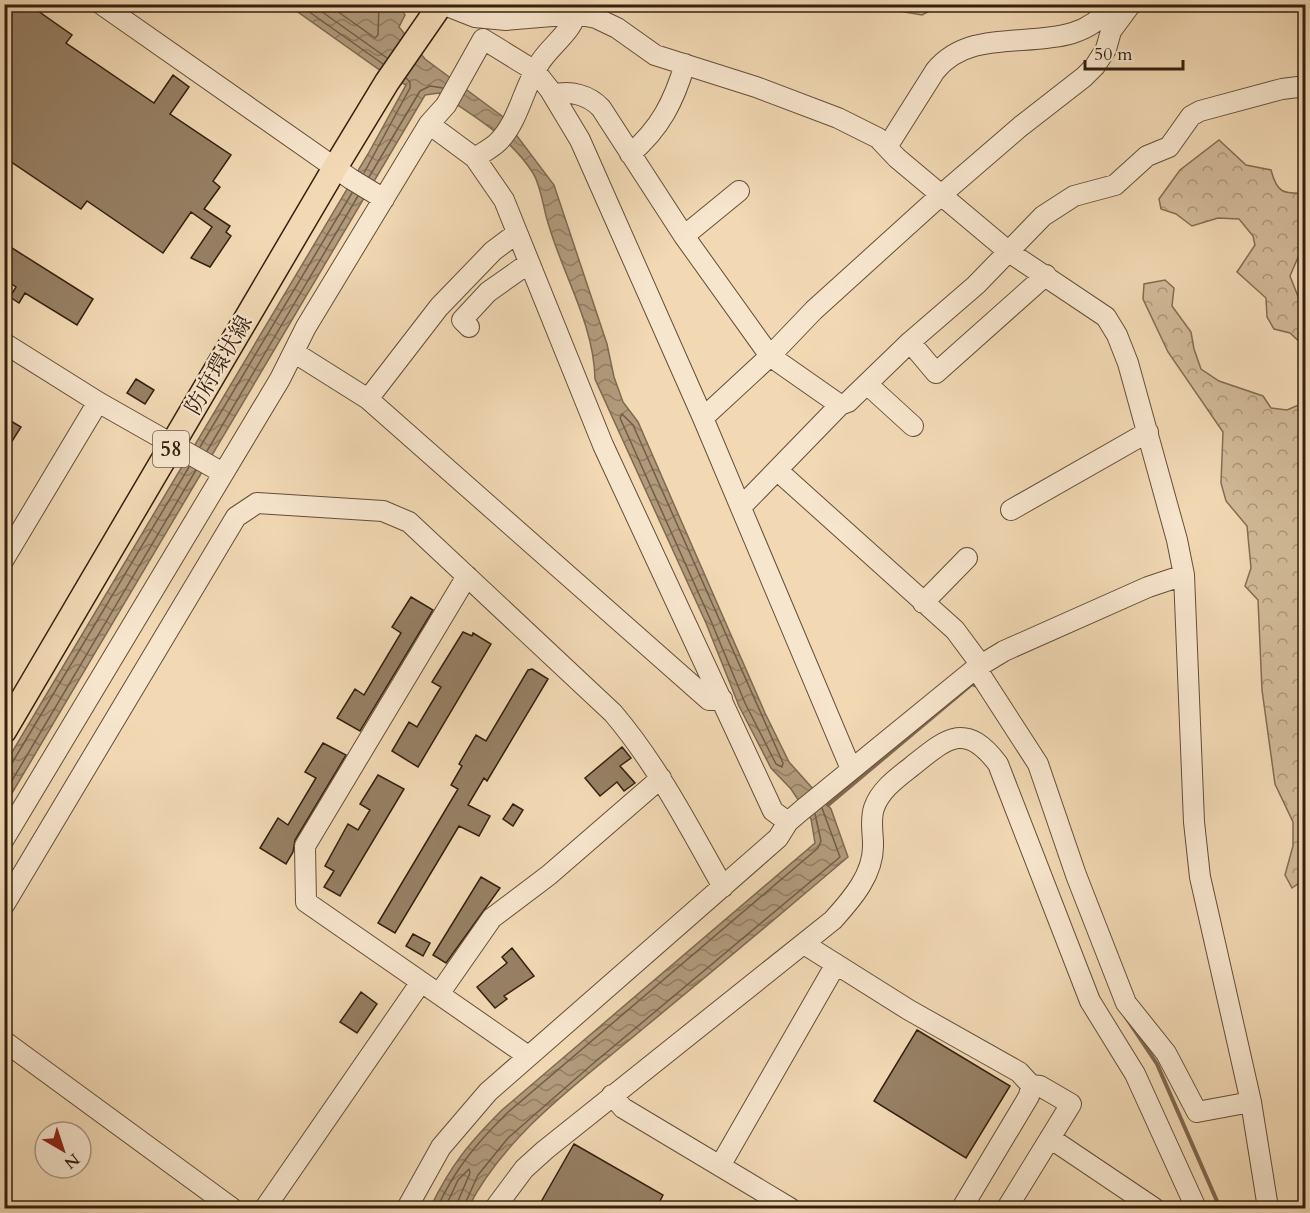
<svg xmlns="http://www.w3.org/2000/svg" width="1310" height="1213" font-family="Cardo,'Noto Serif JP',serif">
<defs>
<pattern id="forest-crowns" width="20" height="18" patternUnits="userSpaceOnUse" patternTransform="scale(1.5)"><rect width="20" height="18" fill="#d2ba98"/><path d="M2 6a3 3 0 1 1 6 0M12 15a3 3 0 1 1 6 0" fill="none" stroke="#ab977a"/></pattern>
<pattern id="water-waves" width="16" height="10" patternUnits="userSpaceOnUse" patternTransform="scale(1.5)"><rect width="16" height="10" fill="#b19a7c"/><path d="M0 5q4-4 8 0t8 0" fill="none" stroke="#917d64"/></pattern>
</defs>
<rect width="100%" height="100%" fill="#f2d9b4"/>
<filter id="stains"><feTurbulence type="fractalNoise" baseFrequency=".00333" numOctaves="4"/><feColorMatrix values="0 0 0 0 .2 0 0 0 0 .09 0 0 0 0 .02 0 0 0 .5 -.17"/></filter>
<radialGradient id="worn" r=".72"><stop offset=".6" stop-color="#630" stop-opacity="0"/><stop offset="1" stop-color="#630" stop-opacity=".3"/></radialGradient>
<!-- forest -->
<path fill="url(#forest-crowns)" stroke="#836d54" stroke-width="1.5" d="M864,5H941L922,15Z
M1219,140L1246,165L1271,170C1277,193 1283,194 1305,193V241L1290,276L1301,304L1305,347L1290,333L1274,329L1267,317L1266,298L1237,272L1255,245L1253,236L1239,219L1218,218L1192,226L1176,214L1161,209L1159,199L1180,170Z
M1165,280L1174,288L1172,306L1191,332L1194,349L1201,369L1219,381L1263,396L1271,408L1287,410L1301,404L1305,385L1306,878L1292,888L1285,875L1293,846V822L1275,784L1262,690L1258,600L1245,586L1251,568L1247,526L1226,501L1221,483L1223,432L1168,352L1143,299L1144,284Z"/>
<!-- water -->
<path fill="url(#water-waves)" stroke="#7f6950" stroke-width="1.5" d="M288,5H400L405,15L399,27L425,59L502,116L554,185L607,344L614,377L623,402L638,422L765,713L789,762L831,809L848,857C781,914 713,971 645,1027C581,1081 506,1133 468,1208H430C451,1165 468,1144 502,1110L815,843L811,819L791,789L771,768L739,706L706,623L595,379C594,325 564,277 549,226C543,209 542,188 533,173C510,137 474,116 439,93L425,95L5,805V764L368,154L406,85L384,73Z"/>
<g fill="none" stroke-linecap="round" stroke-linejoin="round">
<!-- shore -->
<path stroke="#725d46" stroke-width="1.5" d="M298,4L383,64
M311,4L387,58
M327,4L375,38L378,35L379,4
M364,173L410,88V82L406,78
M369,177L420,91L430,86L443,88
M622,414L633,425L783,763L782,767L776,764L745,703L711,621L620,418Z
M200,447L352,193
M207,451L358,196
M4,766L12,763L189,467
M4,794L196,470
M437,1208C455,1169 475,1145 506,1114L818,848L821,841L815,814
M445,1208L458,1180L469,1169L470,1173L455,1208
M463,1208L478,1175L508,1138L589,1067L840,857L822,808"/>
<!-- stream -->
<path stroke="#7f6950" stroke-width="4" d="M828,805L972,684L979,687
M1125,1016L1157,1064L1220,1208"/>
</g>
<!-- building -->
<path fill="#978065" stroke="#34200f" stroke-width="1.5" d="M4,4H28L72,35L66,43L154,103L173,75L189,87L170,114L231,155L213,181L220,187L204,209L230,226L226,232L231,236L210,267L191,258L212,227L191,212L163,253L87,201L81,209L4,157Z
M4,243L93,299L77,325L25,293L19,303L10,297L16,287L4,279Z
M136,379L154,390L145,404L127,393Z
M4,417L21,427L4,454Z
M411,597L433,610L360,731L337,718L355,689L364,695L401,633L392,627Z
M463,632L472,636L473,633L491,644L418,767L392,751L409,722L417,727L441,687L432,682Z
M532,669L548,679L487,781L484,778L468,805L490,816L479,836L459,826L395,933L378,923L458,789L451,785L462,766L459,764L476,735L486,741L528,670Z
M323,743L346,755L295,840L293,852L286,864L260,848L278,818L288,825L316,778L305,772Z
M622,747L631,758L620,766L635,783L624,791L617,782L600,796L585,778Z
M378,775L404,789L340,896L324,887L334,871L325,866L348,824L358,830L370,810L360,804Z
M513,804L523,810L513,826L503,819Z
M481,877L500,888L446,963L433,955Z
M413,934L430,943L423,956L406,946Z
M512,948L534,976L504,996L507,999L495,1008L477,987L507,963L502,957Z
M361,992L377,1004L357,1033L340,1022Z
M917,1030L1010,1086L966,1158L874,1101Z
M574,1144L663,1195L656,1209H537Z"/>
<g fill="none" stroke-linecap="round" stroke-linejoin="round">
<!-- minor casing -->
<g stroke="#644e38" stroke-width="22">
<path id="minor" d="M101,4L351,179L384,199
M442,4L475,17L506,20L576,14L596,18L617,28L655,55L756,87L838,118L878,138L897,158L1009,252L1106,317L1117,335L1128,363L1177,540L1184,575L1194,822L1200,877L1251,1102L1268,1208
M553,95C570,90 589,95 601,108L684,236L770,356L840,405
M429,124L475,158L504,200L603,445L773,811L788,822
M887,147L935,71C980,15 1071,66 1112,4
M630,154C660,129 674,101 685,64
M475,158C482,153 492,148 498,142C519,121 523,88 539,64C550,45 576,30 577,7
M684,236L739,191
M469,327L462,320L488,292L529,263
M910,342L936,373L1046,275
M4,343L98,402L223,473
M295,353L368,399L709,700L722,699
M867,384L913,426
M368,399L439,307L493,251L517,233
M703,418L770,356L814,310L941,195L1021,126L1084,77L1095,66L1106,49L1111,31L1131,4
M778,471L955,630L978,661L976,668L1038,764L1076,875L1126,1003L1166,1053L1197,1112L1251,1102
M741,507L840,405L848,402L910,342L976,285L1043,216L1074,196L1115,185L1147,156L1169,147L1191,116L1200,111L1282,89L1306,86
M1011,510L1148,432
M4,559L98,402
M467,576L305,846L306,902L528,1056
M923,603L967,558
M4,839L280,379L306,327L429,124L446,105L483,39L535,71L550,90L580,140L703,418L851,769
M4,905L236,517L257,503L383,511L409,522L613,713C658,766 689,827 723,887
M804,944L909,1010L1019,1072L1031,1085L1029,1096L962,1208
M439,994L492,918L549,875L661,778
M4,1041L232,1208
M612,1095L623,1108L790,1208
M1050,1138L1154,1208
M720,1166L836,964
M265,1208L421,982
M407,1208L441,1147L488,1092L778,838L788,822L802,810L976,668L1004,651L1148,587L1184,575
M495,1208L524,1169L545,1150L833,920C852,899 874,874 873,844C873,832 870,820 874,808C880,790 897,778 911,767C946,739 965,720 998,764L1090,1001L1135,1074L1196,1208
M1007,1208L1071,1104L1040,1086L1031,1085"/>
</g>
<!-- major casing -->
<g stroke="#34200f" stroke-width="27">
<path id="major" d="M4,731L336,166L387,82L441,4"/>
</g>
<!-- minor -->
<use href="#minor" stroke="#f7e6ce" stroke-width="20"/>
<!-- major -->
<use href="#major" stroke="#f2d9b4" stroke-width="24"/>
</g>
<g text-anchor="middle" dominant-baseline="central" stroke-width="4.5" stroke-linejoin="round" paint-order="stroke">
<!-- shield labels -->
<rect fill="#f7e6ce" stroke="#6e5b48" stroke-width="1.5" x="153" y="431" width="36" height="36" rx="4.5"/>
<g font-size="21" font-weight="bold" fill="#34200f">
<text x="171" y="449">58</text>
</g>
<!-- street labels -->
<g font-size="22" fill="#34200f" stroke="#f7e6ce">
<text transform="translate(219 365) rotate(-60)">防府環状線</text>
</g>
</g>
<!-- margin -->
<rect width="1310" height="1213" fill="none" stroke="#f2d9b4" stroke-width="24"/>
<rect x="6" y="6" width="1298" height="1201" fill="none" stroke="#34200f" stroke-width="3"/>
<rect x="12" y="12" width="1286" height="1189" fill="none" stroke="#34200f" stroke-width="1.5"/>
<!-- north arrow -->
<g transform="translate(63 1150) rotate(141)"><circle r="28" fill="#f7e6ce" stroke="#a99782" stroke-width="1.5"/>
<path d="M0-4.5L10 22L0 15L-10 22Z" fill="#8f2418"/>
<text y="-9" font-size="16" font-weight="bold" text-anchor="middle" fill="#34200f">N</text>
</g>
<!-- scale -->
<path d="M1085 60v9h98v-9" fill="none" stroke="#34200f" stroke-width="3"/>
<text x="1094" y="60" font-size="18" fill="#34200f" stroke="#f7e6ce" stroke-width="4.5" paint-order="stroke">50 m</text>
<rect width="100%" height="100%" filter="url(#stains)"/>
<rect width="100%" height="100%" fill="url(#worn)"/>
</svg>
